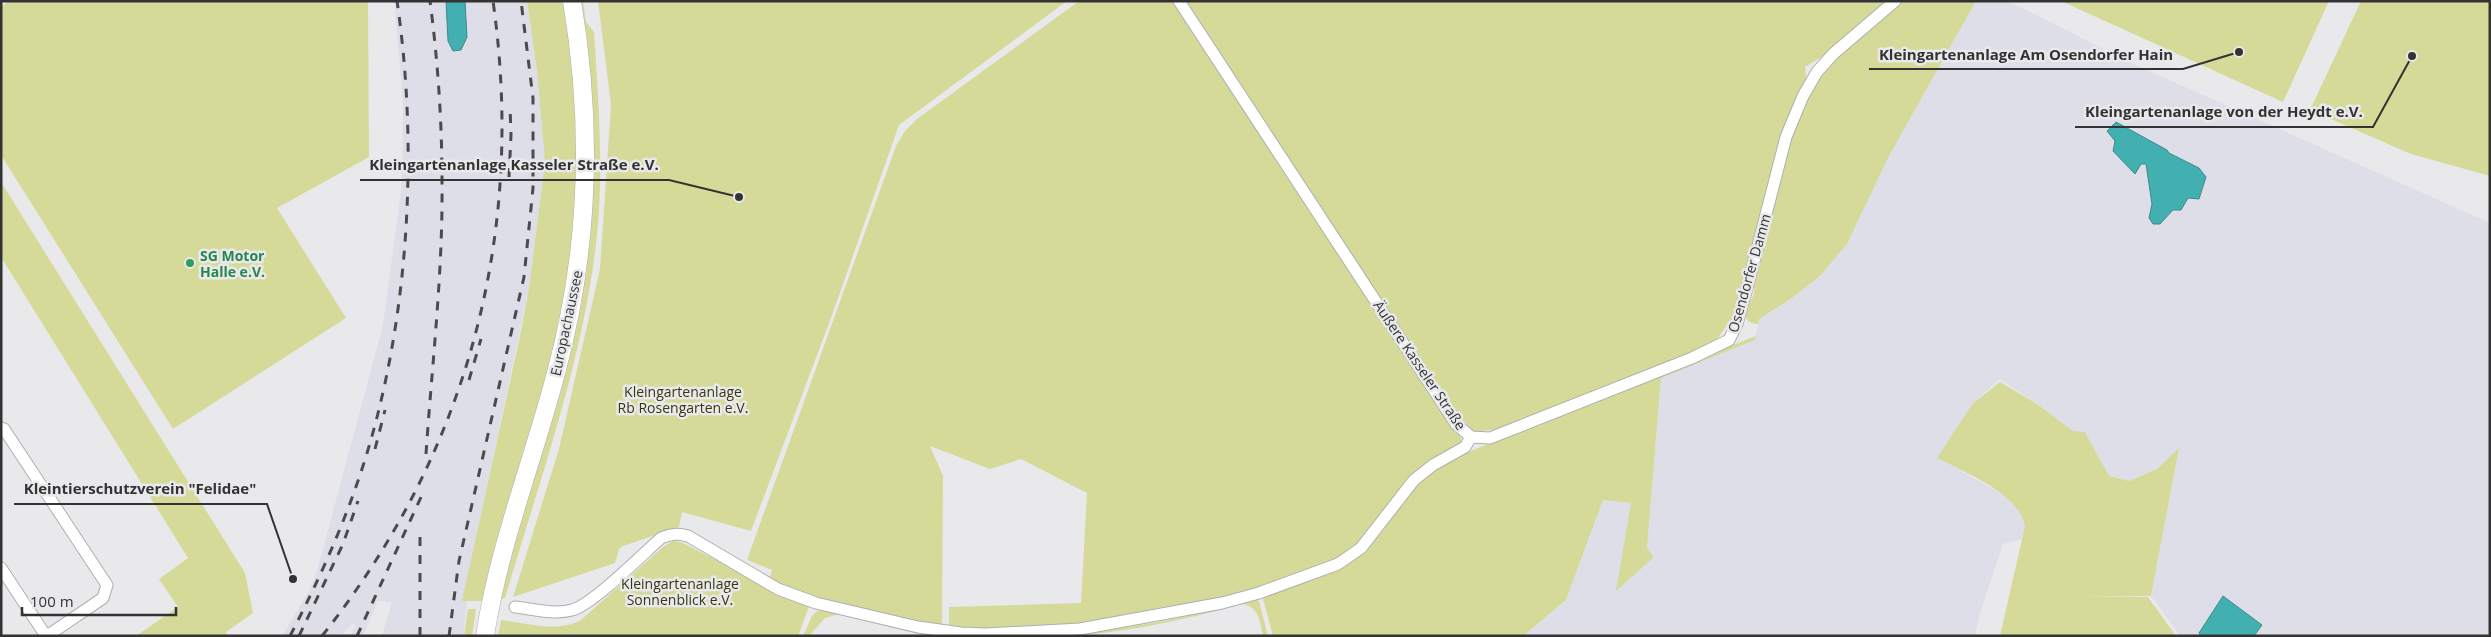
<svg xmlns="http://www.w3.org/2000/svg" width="2491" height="637" font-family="'Open Sans',sans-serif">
<rect width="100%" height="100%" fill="#e9e9ec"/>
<!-- built -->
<path fill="#dedee8" d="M394,1H446L448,10L467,37L465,1H527L537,71L545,162L529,288L474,547L463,636H382L392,602L378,601L363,636H350L356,624L353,623L341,636H282L308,593L317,571L383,325L402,183L403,102Z
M1976,1H2008L2127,61L2490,223V636H2180L2151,596L2179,449L2157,469L2129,481L2108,476L2085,432L2070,434L2037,404L2000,379L1973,403L1938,458L2002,494L2016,505L2024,517L2025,526L2023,539L2003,544L1979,617L1975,636H1523L1566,600L1603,500L1631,503L1647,548L1661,378L1755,340L1759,319L1792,298L1820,276L1847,244L1889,156Z"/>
<!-- green -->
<path fill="#d5da99" d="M9,1H368L369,157L277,208L346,318L173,429L1,155V7Z
M527,1H567L580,159L566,310L483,601H462L521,331L529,288L545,162L537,71Z
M578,1H583L586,22L594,32L595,47C599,112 604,179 596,244C582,364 539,482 505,598L497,601L576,312Z
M598,1H1067L899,125L832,315L751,531L682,512L679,527L623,546L619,549L615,563L513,597L559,449L600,269L611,105Z
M1079,1H1173L1461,438V444L1436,459L1369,535L1339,559L1243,595L1085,625L997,630L952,628L949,625V607L1081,603L1087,493L1021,459L990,469L930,446L943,476L942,628C885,617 827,602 772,581L770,577L772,570L747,560L896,146L905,131L917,119Z
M1184,1H1888L1830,52L1805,67L1807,82L1736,312L1716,341L1687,357L1593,391L1498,429L1474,432L1453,410Z
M1900,1H1976L1889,156L1847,244L1820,276L1792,298L1759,319L1758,324C1751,324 1746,321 1745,314L1754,294V282L1791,137L1800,112L1826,68Z
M2061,1H2329L2283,102Z
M2361,1H2490V176L2411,154L2310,110Z
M1,182L245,573L253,613L226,632L228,636H136L178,607L159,579L188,558L1,257Z
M1756,336L1755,340L1661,378L1647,548L1654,557L1616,591L1631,503L1603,500L1566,600L1523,636H1273L1263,599L1265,595L1339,567L1401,499L1433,470L1464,454L1584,403Z
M2000,382L2037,404L2073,431L2085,432L2109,476L2129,481L2157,469L2179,448L2151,596H2081L2148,597L2176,636H2000L2025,526C2019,493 1965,473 1937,458L1973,403Z
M673,541L681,542L778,592L810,604L798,636H498L501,620C526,623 558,633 581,620L663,547Z
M1255,599L1259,601L1268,636H1263C1260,622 1259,606 1242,604C1180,621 1114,636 1049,636C1119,631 1189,618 1255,599Z
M468,609H476L472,636H464Z
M823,610L837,611L939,636H926L839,614L825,618L809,636H803L812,616L817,611Z"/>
<!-- water -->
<path fill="#42afb0" stroke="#3e8a8b" d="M446,1H465L467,37L461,50L453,51L448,41Z
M2116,122L2167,150L2169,153L2199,168L2206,177L2199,199L2188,198L2181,210H2173L2160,224H2153L2149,218L2152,204L2146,164H2141L2135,174L2113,151L2115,141L2107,131Z
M2223,596L2262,625L2254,636H2201L2199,633Z"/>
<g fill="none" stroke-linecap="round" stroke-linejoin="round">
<!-- street casing -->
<g stroke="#afafb1" stroke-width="13">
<path id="street" d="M1179,1L1456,424L1471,437L1490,438L1692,358L1729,340L1737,324L1746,292L1786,137L1803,96L1817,72L1833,54L1895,1
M1,428L4,429L107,585L103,598L47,636
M1,568L46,636
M515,607C533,609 554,615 572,610C592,605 643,554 661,538C671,534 678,533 688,536L778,589L816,603L918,627L961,633L986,634L1080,629L1222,603L1259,593L1338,564L1361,548L1414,480L1433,465L1465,447L1471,437"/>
</g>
<!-- primary casing -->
<g stroke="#afafb1" stroke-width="19">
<path id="primary" d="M485,636C499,545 533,461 556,373C589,251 593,126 572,1"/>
</g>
<!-- street -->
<use href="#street" stroke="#fff" stroke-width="11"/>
<!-- primary -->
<use href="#primary" stroke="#fff" stroke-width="18"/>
<!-- rail -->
<path stroke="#4b4b4c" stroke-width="3" stroke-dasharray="9 9" stroke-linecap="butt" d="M509,177L511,135L510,107
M469,380L481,339
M375,449L385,410
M426,454C432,364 443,273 442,182C442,122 438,62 430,1
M290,636C318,582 343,527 362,469C409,325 419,151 397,1
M299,636L343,544L358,501
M322,636C468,452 526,234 493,1
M357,636L422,495
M420,636V529
M449,636L459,561L524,277L533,188V98L521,1"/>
</g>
<!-- markers -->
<circle fill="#2e9e5b" stroke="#e9e9ec" stroke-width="2" cx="190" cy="263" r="5"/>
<g text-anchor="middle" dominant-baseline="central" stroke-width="5" stroke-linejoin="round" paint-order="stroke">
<!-- leisure labels -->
<g font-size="14" font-weight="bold" fill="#27864d" stroke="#e9e9ec" text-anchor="start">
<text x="200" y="255">SG Motor<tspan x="200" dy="16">Halle e.V.</tspan></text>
</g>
<!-- street labels -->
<g font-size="14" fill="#333334" stroke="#e9e9ec">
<text transform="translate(1749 273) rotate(-74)">Osendorfer Damm</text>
<text transform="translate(566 323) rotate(-78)">Europachaussee</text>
<text transform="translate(1420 365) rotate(56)">Äußere Kasseler Straße</text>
</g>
<!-- park labels -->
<g font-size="14" fill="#35380e" stroke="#e9e9ec">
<text x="683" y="391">Kleingartenanlage<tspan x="683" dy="16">Rb Rosengarten e.V.</tspan></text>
<text x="680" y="583">Kleingartenanlage<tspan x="680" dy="16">Sonnenblick e.V.</tspan></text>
</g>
</g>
<!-- callouts -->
<path fill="none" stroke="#333334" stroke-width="2" d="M2239 52L2183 69H1869M2412 56L2373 127H2075M739 197L669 180H360M293 579L267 504H14"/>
<g fill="#333334" stroke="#e9e9ec" stroke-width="2">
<circle cx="2239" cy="52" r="5"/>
<circle cx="2412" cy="56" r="5"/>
<circle cx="739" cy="197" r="5"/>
<circle cx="293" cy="579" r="5"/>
</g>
<g font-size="15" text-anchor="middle" font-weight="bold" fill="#333334" stroke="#e9e9ec" stroke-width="5" stroke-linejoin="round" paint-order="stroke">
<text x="2026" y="60">Kleingartenanlage Am Osendorfer Hain</text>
<text x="2224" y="117">Kleingartenanlage von der Heydt e.V.</text>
<text x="514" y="170">Kleingartenanlage Kasseler Straße e.V.</text>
<text x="140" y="494">Kleintierschutzverein "Felidae"</text>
</g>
<!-- border -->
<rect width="2491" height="637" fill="none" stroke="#333334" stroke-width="5"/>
<!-- scale -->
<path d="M22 607v8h154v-8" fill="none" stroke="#333334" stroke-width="2.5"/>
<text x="30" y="607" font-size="15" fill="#333334" stroke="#e9e9ec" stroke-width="4" paint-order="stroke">100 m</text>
</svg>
